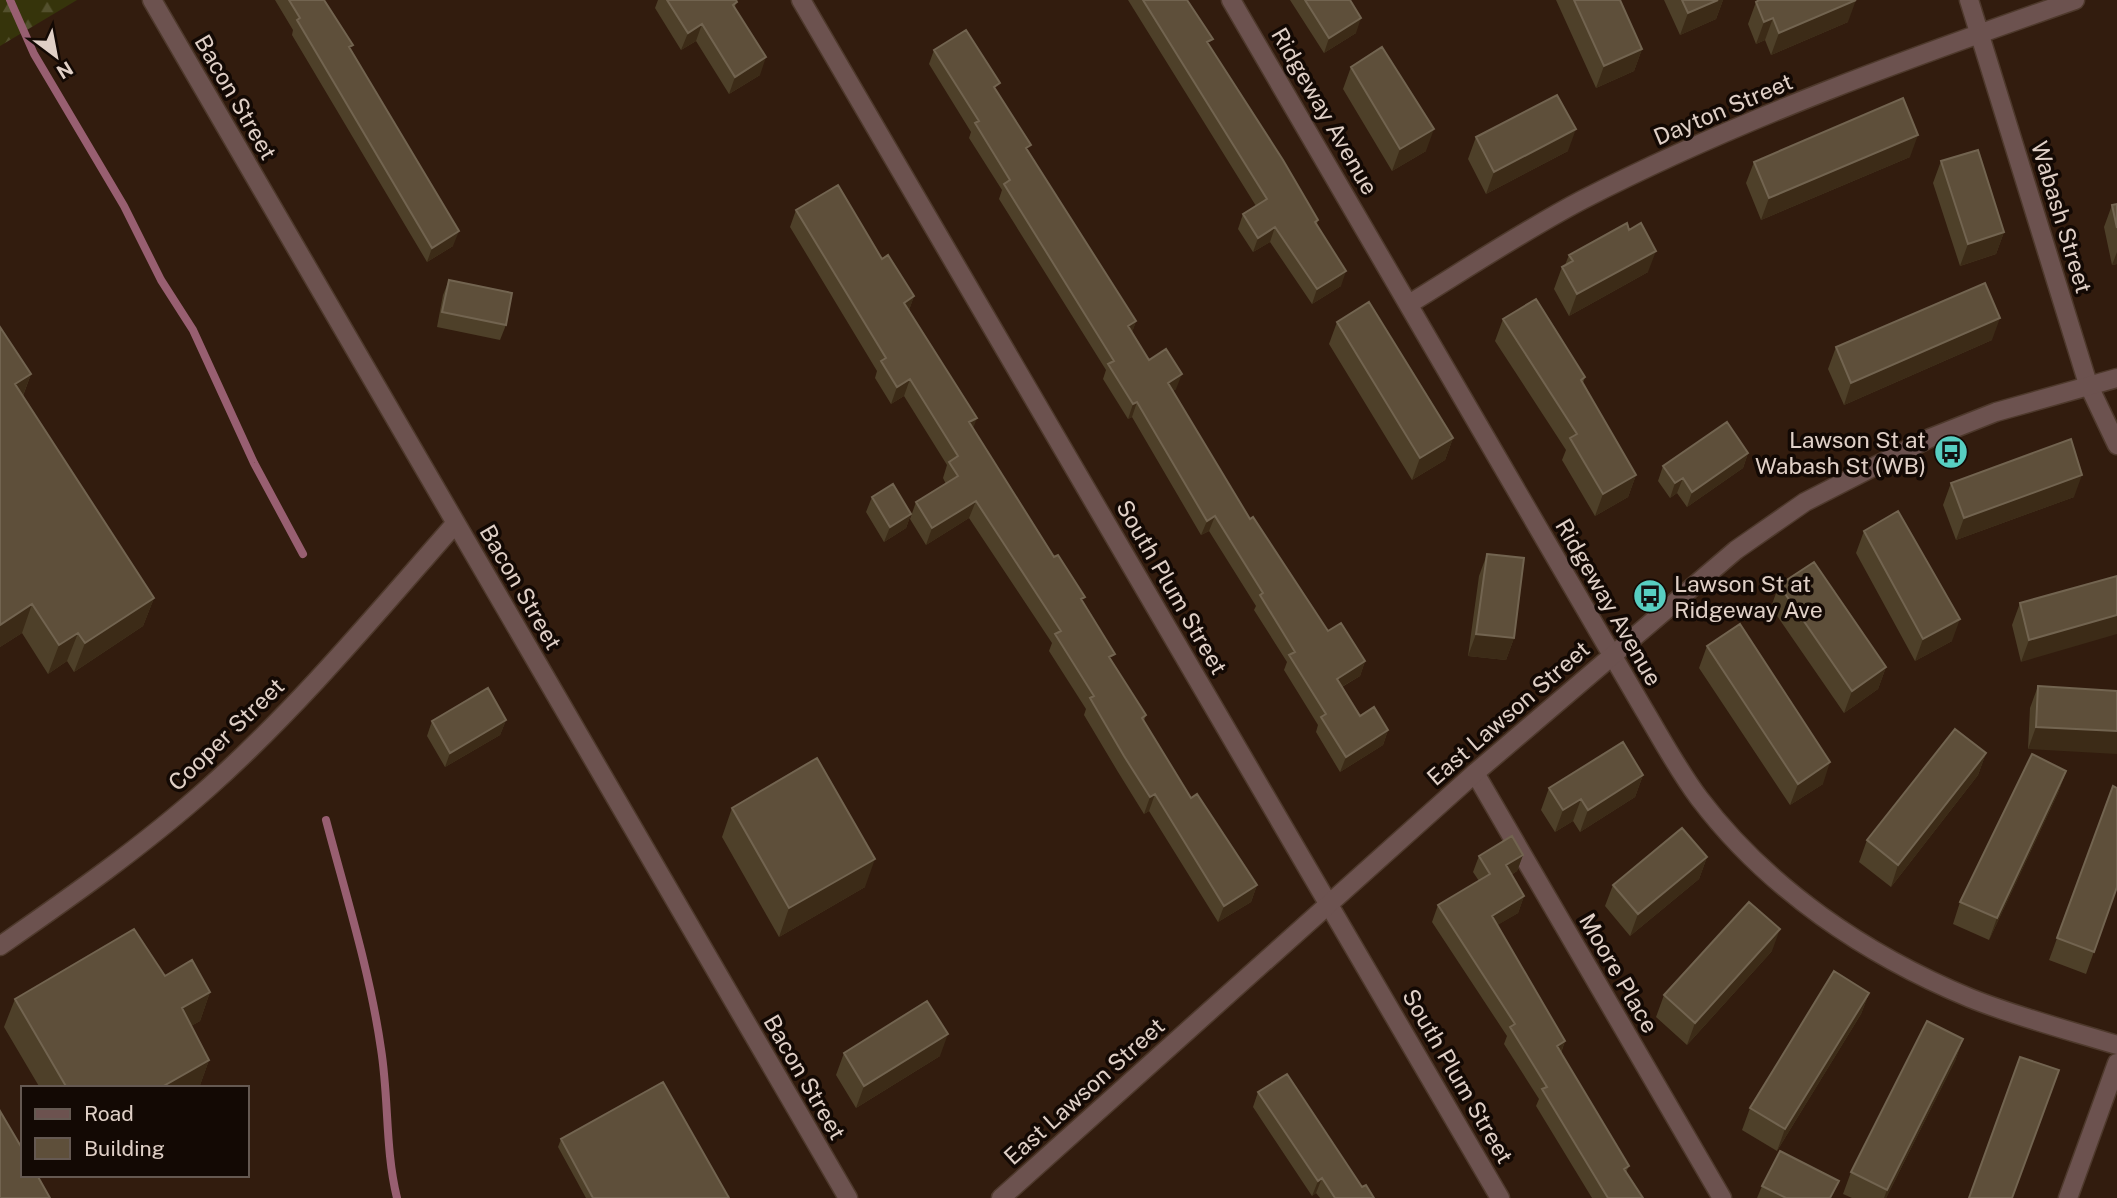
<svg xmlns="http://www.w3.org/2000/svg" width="2117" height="1198" font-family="'Public Sans',sans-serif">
<defs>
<pattern id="forest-firs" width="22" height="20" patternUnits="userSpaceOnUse" patternTransform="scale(1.75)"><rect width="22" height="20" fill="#36340b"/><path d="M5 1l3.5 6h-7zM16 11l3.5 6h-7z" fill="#53502d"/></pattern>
</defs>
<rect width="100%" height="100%" fill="#321c0e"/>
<!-- forest -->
<path fill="url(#forest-firs)" d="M0,0H77L0,46Z"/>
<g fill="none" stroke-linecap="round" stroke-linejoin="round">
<!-- stream -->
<path stroke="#985f71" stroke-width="8" d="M10,0L34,54L124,206L161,280L193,330L254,463L303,554
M326,820C346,896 370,972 381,1049C389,1099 385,1149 397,1198"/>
<!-- minor casing -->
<g stroke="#4e392c" stroke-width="21">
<path id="minor" d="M152,0L848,1198
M801,0L1500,1198
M1231,0L1643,708C1661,738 1678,770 1699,798C1768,889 1866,955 1970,998C2017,1017 2068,1030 2117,1045
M1969,0L2088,384L2117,445
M1409,304C1466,269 1523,231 1582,200C1739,119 1909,58 2075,0
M1475,773L1722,1198
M0,946C72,896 143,846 208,788C298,708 376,614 455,524
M2068,1198L2117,1063"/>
</g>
<!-- tertiary casing -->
<g stroke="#4e392c" stroke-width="21">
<path id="tertiary" d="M1001,1198L1475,773L1736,550L1805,502L1930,438L1996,412L2117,378"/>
</g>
<!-- minor -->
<use href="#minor" stroke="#6c524f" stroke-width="18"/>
<!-- tertiary -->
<use href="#tertiary" stroke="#6c524f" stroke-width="18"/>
</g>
<!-- wall -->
<path fill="#4e4029" d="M275,0H324L453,246L427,262L292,35L293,30Z
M658,0H736L735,8L760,75L729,94L696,41L681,50L655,8Z
M1128,0H1187L1210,47L1318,220L1317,224L1341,286L1312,304L1270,242L1253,252L1238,229L1243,214L1256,206Z
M1290,0H1350L1356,33L1324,53Z
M1556,0H1620L1642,49L1634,71L1596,88Z
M1664,0H1723L1716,19L1680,35Z
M1756,2L1848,22L1771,55L1765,40L1756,44L1748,24Z
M934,50L997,91L1028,151L1136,321L1132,332L1149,360L1176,389L1173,391L1250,519L1328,631L1365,661L1360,676L1342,687L1360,716L1388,730L1383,745L1340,772L1316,732L1318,725L1284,670L1287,662L1254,610L1256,606L1209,531L1201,535L1132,417L1128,419L1103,379L1106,370L999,199L1002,190L969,138L971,132L929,64Z
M1351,67L1426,151L1392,171L1343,89Z
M1476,137L1568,151L1486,194L1468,159Z
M1910,157L1761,220L1746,183L1754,162Z
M1941,161L2004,232L1996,254L1960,266L1933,183Z
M2117,204V264L2112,265L2104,227L2112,205Z
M796,210L882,259L914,296L909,310L973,428L1083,602L1112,661L1146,715L1144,721L1191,798L1257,885L1251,902L1218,922L1149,811L1144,814L1118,772L1084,715L1086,709L1049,651L1052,643L969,518L926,545L910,519L916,502L946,484L943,478L947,465L904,396L891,404L875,378L877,371L790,227Z
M1629,230L1648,272L1569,316L1554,289L1562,267L1565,265L1569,255Z
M449,280L506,325L500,340L437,327L443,295Z
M1503,319L1585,377L1583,383L1636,475L1628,497L1595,516L1562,460L1566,450L1495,341Z
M1337,322L1453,438L1445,460L1412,480L1329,344Z
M0,327L31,374L23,396L154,598L143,626L74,672L67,661L48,674L22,633L0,647Z
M1992,340L1844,405L1828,369L1836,347Z
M1748,453L1743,468L1687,507L1677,493L1670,498L1658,481L1663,466Z
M1951,483L2074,497L1956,540L1943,505Z
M872,497L911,514L906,528L884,542L866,512Z
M1864,531L1952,641L1915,661L1856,553Z
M1487,554L1514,638L1506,660L1468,656L1479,576Z
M2117,576L2021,662L2012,625L2020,603Z
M1779,585L1886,667L1878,689L1844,713L1771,607Z
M1707,646L1823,784L1790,805L1699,668Z
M2038,686L2117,691L2028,749L2030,708Z
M506,720L500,735L445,767L427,736L432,721Z
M1986,753L1978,775L1891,887L1859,862L1867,840Z
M2066,771L2058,793L1989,940L1953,924L1960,902Z
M1643,775L1635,797L1580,832L1573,821L1555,832L1541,810L1549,788Z
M2113,786L2117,887L2086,974L2049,960Z
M732,808L865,887L779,937L722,837Z
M1523,855L1517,871L1511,875L1524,896L1518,913L1497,925L1565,1041L1561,1053L1629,1166L1626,1172L1643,1198H1592L1536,1106L1539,1099L1504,1044L1507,1036L1432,922L1438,905L1479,881L1473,872L1479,856Z
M1707,857L1699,879L1630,936L1605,906L1613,885Z
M1772,951L1687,1045L1656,1017L1664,995Z
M165,976L210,992L200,1021L191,1026L209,1060L199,1088H40L4,1027L15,999Z
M1869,993L1861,1014L1777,1151L1742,1130L1750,1108Z
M1963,1039L1955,1061L1886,1198H1852L1843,1194L1851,1172Z
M844,1053L940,1056L856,1108L836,1075Z
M1258,1092L1362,1187L1374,1198H1320L1316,1193L1312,1196L1253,1107Z
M561,1139L729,1198H586L558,1147Z
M1762,1186L1832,1198H1757Z"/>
<!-- shaded-wall -->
<path fill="#3c2b17" d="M1718,0H1723L1716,19L1680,35L1688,13Z
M1856,0L1848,22L1771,55L1779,33Z
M1361,18L1356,33L1324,53L1329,38Z
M1773,18L1765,40L1756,44L1764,22Z
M702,24L696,41L681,50L688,33Z
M1642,49L1634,71L1596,88L1604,66Z
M766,57L760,75L729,94L735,77Z
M1434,129L1426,151L1392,171L1400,149Z
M1576,129L1568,151L1486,194L1494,172Z
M1918,135L1910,157L1761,220L1769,198Z
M1275,227L1270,242L1253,252L1258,238Z
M459,231L453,246L427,262L432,248Z
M2004,232L1996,254L1960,266L1968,244Z
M1656,251L1648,272L1569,316L1577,294Z
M2117,252V264L2112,265Z
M1346,271L1341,286L1312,304L1317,289Z
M914,296L908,313L904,303Z
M2000,318L1992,340L1844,405L1851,383Z
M1136,321L1131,336L1128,326Z
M31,374L20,403L15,384Z
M1182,374L1176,389L1162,398L1168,383Z
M910,379L904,396L891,404L897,387Z
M1137,402L1132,417L1128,419L1133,404Z
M977,418L971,434L969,422Z
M1453,438L1445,460L1412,480L1420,458Z
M1748,453L1743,468L1687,507L1692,492Z
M1636,475L1628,497L1595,516L1603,494Z
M2082,475L2074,497L1956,540L1964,518Z
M1683,478L1677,493L1670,498L1675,483Z
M976,501L969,518L926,545L932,528Z
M911,514L906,528L884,542L890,527Z
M1215,516L1209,531L1201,535L1207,521Z
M154,598L143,626L74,672L85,643Z
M32,604L22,633L0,647V625Z
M2117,615V634L2021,662L2029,640Z
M1960,619L1952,641L1915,661L1923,639Z
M78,633L67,661L48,674L59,645Z
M1476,634L1514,638L1506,660L1468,656Z
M1365,661L1360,676L1331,693L1337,679Z
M1886,667L1878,689L1844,713L1852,691Z
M506,720L500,735L445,767L450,753Z
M2036,727L2117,731V754L2028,749Z
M1388,730L1383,745L1340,772L1346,757Z
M1986,753L1978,775L1891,887L1898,865Z
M1830,762L1823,784L1790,805L1798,784Z
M2066,771L2058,793L1989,940L1997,918Z
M1643,775L1635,797L1580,832L1588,810Z
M1155,794L1149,811L1144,814L1150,797Z
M1581,799L1573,821L1555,832L1563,810Z
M1523,855L1517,871L1500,881L1506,865Z
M1707,857L1699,879L1630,936L1638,914Z
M875,859L865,887L779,937L789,908Z
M1257,885L1251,902L1218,922L1224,906Z
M1524,896L1518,913L1486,932L1492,916Z
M1780,929L1772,951L1687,1045L1695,1023Z
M210,992L200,1021L171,1037L182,1008Z
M1869,993L1861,1014L1777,1151L1785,1129Z
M948,1034L940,1056L856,1108L864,1086Z
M1963,1039L1955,1061L1886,1198H1884L1887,1190Z
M1565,1041L1559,1057L1557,1046Z
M209,1060L199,1088H160Z
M1322,1178L1316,1193L1312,1196L1318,1181Z"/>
<!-- building -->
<path fill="#5e4f3a" stroke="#726450" stroke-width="2" d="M289,0H324L353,45L349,47L459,231L432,248L297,20L300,18Z
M667,0H736L737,2L733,5L766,57L735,77L702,24L688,33Z
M1143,0H1187L1213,39L1207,42L1283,160L1318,220L1315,222L1346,271L1317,289L1275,227L1258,238L1243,214L1267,199Z
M1305,0H1350L1361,18L1329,38Z
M1574,0H1620L1642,49L1604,66Z
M1682,0H1718L1688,13Z
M1759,0H1856L1779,33L1773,18L1764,22L1756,2Z
M966,30L1000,83L994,87L1031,145L1026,148L1136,321L1128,326L1149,360L1166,349L1182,374L1168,383L1250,519L1253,517L1328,631L1341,623L1365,661L1337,679L1360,716L1374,707L1388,730L1346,757L1321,717L1326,714L1289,655L1295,652L1260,595L1263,593L1215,516L1207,521L1137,402L1133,404L1108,364L1114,361L1004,184L1010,180L975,123L979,121L934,50Z
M1382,47L1434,129L1400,149L1351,67Z
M1557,95L1576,129L1494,172L1476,137Z
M1903,98L1918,135L1769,198L1754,162Z
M1978,150L2004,232L1968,244L1941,161Z
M838,185L882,259L888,255L914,296L904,303L977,418L969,422L1054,557L1058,555L1085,597L1081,599L1115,654L1109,657L1146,715L1142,718L1191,798L1197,794L1257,885L1224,906L1155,794L1150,797L1124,756L1090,698L1094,696L1055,634L1061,631L976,501L932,528L916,502L958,476L949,462L958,456L910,379L897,387L881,361L886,358L796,210Z
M2117,204V228L2112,205Z
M1627,223L1629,230L1641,223L1656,251L1577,294L1562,267L1573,261L1569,255Z
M449,280L512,293L506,325L442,312Z
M1985,283L2000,318L1851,383L1836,347Z
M1536,299L1585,377L1581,380L1636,475L1603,494L1570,438L1577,434L1503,319Z
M1369,302L1453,438L1420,458L1337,322Z
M0,327L31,374L15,384L154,598L85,643L78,633L59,645L32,604L0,625Z
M1727,422L1748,453L1692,492L1683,478L1675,483L1663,466Z
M2071,439L2082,475L1964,518L1951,483Z
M893,484L911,514L890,527L872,497Z
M1898,511L1960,619L1923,639L1864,531Z
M1487,554L1524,558L1514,638L1476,634Z
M1814,562L1886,667L1852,691L1779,585Z
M2117,576V615L2029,640L2020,603Z
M1740,624L1830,762L1798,784L1707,646Z
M2038,686L2117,691V731L2036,727Z
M488,688L506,720L450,753L432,721Z
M1955,729L1986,753L1898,865L1867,840Z
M1623,742L1643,775L1588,810L1581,799L1563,810L1549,788Z
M2032,754L2066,771L1997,918L1960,902Z
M817,758L875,859L789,908L732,808Z
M2113,786L2117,788V887L2094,952L2057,938Z
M1682,828L1707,857L1638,914L1613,885Z
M1512,836L1523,855L1506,865L1524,896L1492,916L1565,1041L1557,1046L1629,1166L1624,1169L1643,1198H1608L1542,1089L1547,1087L1510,1027L1515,1024L1438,905L1490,874L1479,856Z
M1749,902L1780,929L1695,1023L1664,995Z
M134,929L165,976L192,960L210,992L182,1008L209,1060L160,1088H67L15,999Z
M1834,971L1869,993L1785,1129L1750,1108Z
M927,1001L948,1034L864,1086L844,1053Z
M1927,1021L1963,1039L1887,1190L1851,1172Z
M2020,1057L2059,1070L2012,1198H1969Z
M1287,1074L1362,1187L1366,1185L1374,1198H1335L1322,1178L1318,1181L1258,1092Z
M663,1082L729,1198H593L561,1139Z
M0,1111L23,1150V1175H37L50,1198H0Z
M1780,1151L1839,1181L1830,1198H1786L1762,1186Z"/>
<!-- icons -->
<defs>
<g id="bus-disc" transform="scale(1.75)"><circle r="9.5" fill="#57cec1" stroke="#130904"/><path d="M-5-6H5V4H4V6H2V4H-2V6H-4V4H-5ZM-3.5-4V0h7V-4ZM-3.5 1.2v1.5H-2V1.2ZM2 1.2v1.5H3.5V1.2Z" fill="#111"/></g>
</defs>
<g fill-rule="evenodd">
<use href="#bus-disc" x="1951" y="452"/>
<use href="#bus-disc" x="1650" y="596"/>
</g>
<g text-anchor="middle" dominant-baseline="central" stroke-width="7" stroke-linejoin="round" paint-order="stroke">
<!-- street labels -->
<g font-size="23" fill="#e0d0c7" stroke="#130904">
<text transform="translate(236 97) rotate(60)">Bacon Street</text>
<text transform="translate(1723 109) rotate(-23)">Dayton Street</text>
<text transform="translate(1325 111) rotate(60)">Ridgeway Avenue</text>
<text transform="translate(2062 217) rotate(73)">Wabash Street</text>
<text transform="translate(521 587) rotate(60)">Bacon Street</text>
<text transform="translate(1172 587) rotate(60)">South Plum Street</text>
<text transform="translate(1609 602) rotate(60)">Ridgeway Avenue</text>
<text transform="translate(1508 713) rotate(-41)">East Lawson Street</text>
<text transform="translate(226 734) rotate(-44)">Cooper Street</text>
<text transform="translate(1619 973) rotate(60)">Moore Place</text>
<text transform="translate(1458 1076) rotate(60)">South Plum Street</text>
<text transform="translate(805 1077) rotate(60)">Bacon Street</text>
<text transform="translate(1084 1091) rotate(-42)">East Lawson Street</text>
</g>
<!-- poi labels -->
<g font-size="23" fill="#e0d0c7" stroke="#130904" text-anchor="end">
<text x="1926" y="439">Lawson St at<tspan x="1926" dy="26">Wabash St (WB)</tspan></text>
<text x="1674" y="583" text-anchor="start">Lawson St at<tspan x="1674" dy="26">Ridgeway Ave</tspan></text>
</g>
</g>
<!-- legend -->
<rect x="21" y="1086" width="228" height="91" fill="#130904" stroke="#655952" stroke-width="2"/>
<rect x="35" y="1109" width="35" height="10" fill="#6c524f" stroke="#655952" stroke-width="2"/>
<text x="84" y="1121" font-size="21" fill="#e0d0c7">Road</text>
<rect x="35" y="1138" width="35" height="21" fill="#5e4f3a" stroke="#655952" stroke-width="2"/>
<text x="84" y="1156" font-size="21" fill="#e0d0c7">Building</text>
<!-- north arrow -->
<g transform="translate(56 56) rotate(148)" stroke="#130904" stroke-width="5" paint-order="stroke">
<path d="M0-5L12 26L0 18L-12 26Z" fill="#e0d0c7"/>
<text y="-10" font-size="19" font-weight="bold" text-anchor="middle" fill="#e0d0c7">N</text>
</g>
</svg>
